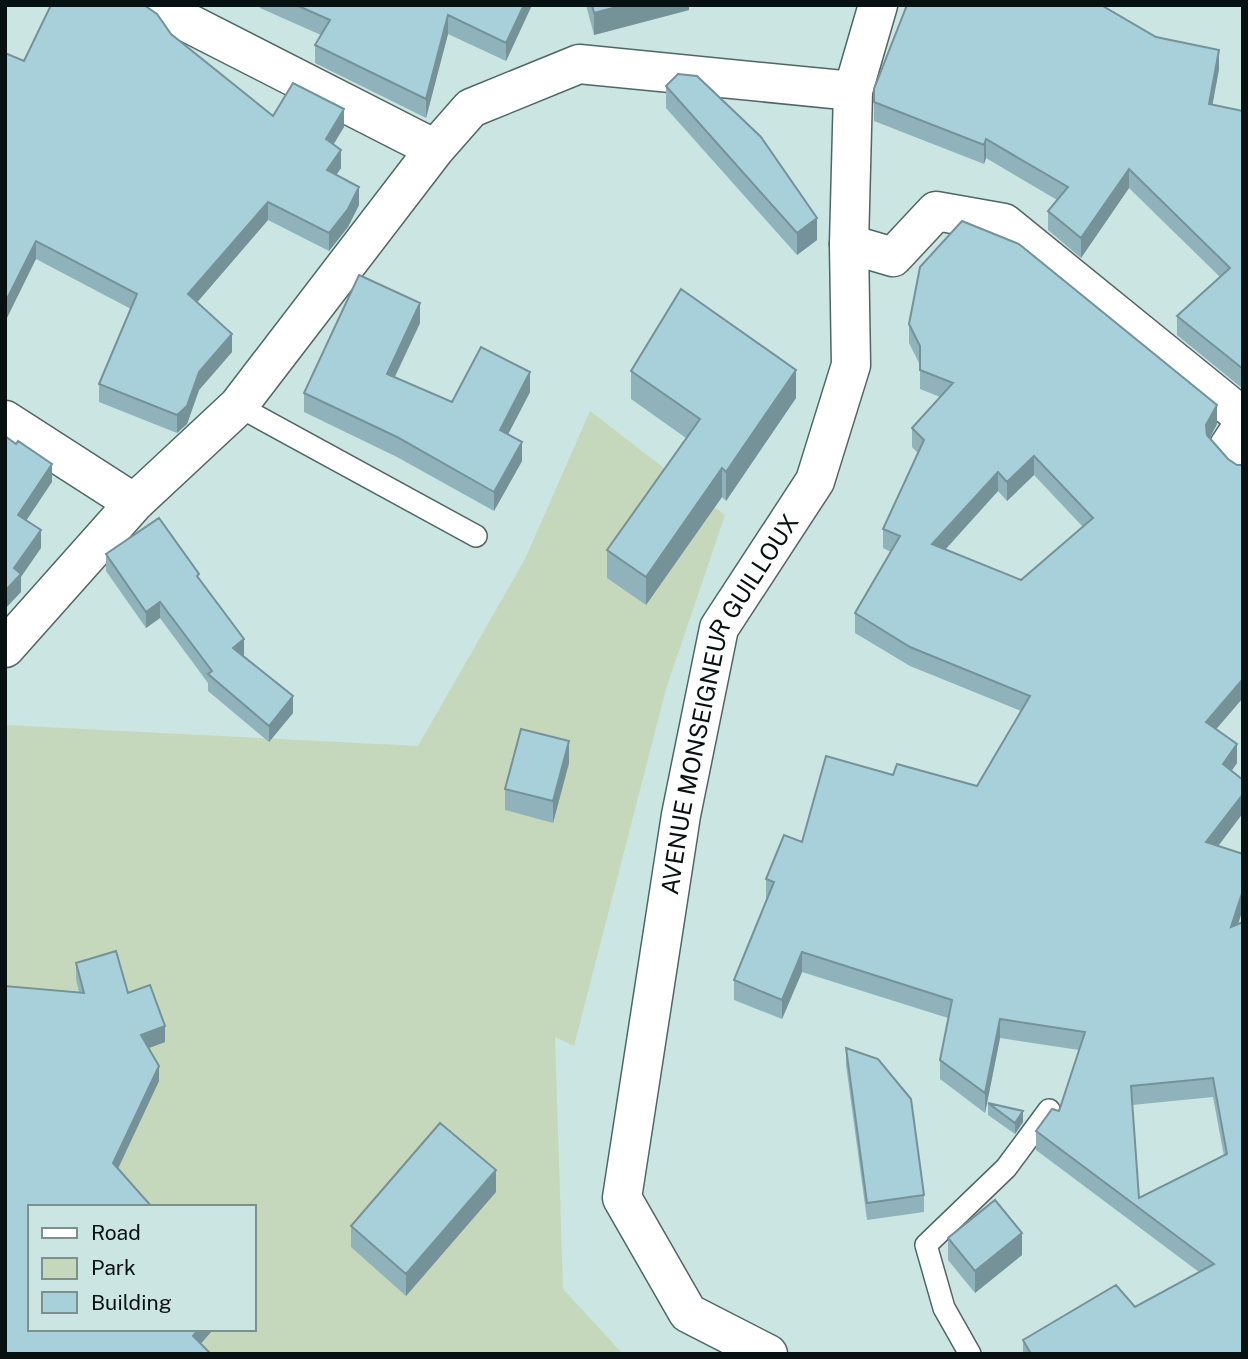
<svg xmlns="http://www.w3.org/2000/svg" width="1248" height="1359" font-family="'Public Sans',sans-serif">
<rect width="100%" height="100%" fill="#cae5e2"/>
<!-- green -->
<path fill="#c6d8bc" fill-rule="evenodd" d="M590,411L725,515L666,689L574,1046L555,1037L563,1289L623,1354H5V725L418,746L525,559ZM30,1207H254V1329H30Z"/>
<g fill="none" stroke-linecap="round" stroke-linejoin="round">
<!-- lane casing -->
<g stroke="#4f6764" stroke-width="24">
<path id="lane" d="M238,406L476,536
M970,1354L944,1308L926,1245L1006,1168L1049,1110"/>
</g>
<!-- street casing -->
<g stroke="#4f6764" stroke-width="41">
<path id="street" d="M153,5L435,149
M849,244L893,257L936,211L1004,223L1243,417
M5,420L134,503
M1243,425L1228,448L1243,463
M5,648L134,503L238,406L435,149L471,108L579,64L853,91"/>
</g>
<!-- secondary casing -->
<g stroke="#4f6764" stroke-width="41">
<g id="secondary">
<path id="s1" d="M768,1354L688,1313L622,1198L681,815L719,628L815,481L851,365L849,244L853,91L878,5"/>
</g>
</g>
<!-- lane -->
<use href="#lane" stroke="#fff" stroke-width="21"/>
<!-- street -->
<use href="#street" stroke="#fff" stroke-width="38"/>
<!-- secondary -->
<use href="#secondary" stroke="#fff" stroke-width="38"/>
</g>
<!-- wall -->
<path fill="#90b3bb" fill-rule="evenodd" d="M260,5H532L506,61L448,34L426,118L315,63V45L321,35L260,8Z
M586,5H689V10L594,35Z
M171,34L273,116L344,127L333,144L341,168L336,175L359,205L348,227L329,251L268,220L197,302L232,352L199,390L187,424L177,433L99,402V384L131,309L36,259L24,61Z
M1156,37L1219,69L1212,105L1243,111V389L1177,335V316L1220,277L1129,188L1081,258L1048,230V211L1057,200L986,158L984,164L874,121V89Z
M666,86L817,240L797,255L666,108Z
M420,323L395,377L452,402L530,392L508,434L522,461L494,511L397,457L304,412V393Z
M909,324L1217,424L1210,438L1216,729L1237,763L1231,771L1243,780V813L1218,846L1238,924L1243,1354H1023V1340L1135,1307L1199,1272L1036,1150V1131L1059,1111L1079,1050L1000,1038L985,1113L940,1079V1060L948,1018L802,972L782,1019L734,1000V980L767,899L766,898V879L802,842L893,775L977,786L1021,711L910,666L855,633V613L891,552L883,548V529L918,453L912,447V428L940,397L920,389V365L909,343ZM1034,475L1083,527L1021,580L945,550L998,491L1007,501ZM1213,1097L1224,1156L1139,1198L1132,1105Z
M631,371L796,398L726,501L722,497L646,605L607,578V550L686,438L631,399Z
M106,554L199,580L244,656L293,713L269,742L208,691V683L160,618L146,628L106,571Z
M569,763L553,823L505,810V789Z
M116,951L128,993L150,985L165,1026V1042L149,1048L159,1066V1081L118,1169L152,1207H30V1329H213L201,1344L211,1354H5V986L79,992L76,979V963Z
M846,1048L924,1195V1212L867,1220L846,1065Z
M988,1103L1023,1122L1015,1134L988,1115Z
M496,1192L406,1296L351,1247V1226Z
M948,1238L1022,1255L975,1293L948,1260Z"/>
<!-- shaded-wall -->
<path fill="#769299" d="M524,5H532L506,61V43Z
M624,5H689V10L594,35V13Z
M448,15V34L426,118V99Z
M1219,50V69L1209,124V104Z
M344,109V127L326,157V139Z
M986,139V158L984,164V145Z
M341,150V168L327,188V170Z
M1129,169V188L1081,258V238Z
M359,187V205L348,227L329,251V233Z
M268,202V220L188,313V294Z
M817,218V240L797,255V233Z
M36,241V259L5,322V303Z
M420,303V323L387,393V374Z
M232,334V352L199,390L187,424L177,433V415L199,372Z
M796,370V398L726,501V472Z
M530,372V392L500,450V430Z
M1217,405V424L1206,445V425Z
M522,442V461L494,511V492Z
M1034,456V475L1007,501V482Z
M52,464V482L18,533V515Z
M722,468V497L646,605V577Z
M998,472V491L932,564V544Z
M41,530V548L21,577V592L5,609V591L14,568Z
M160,602V618L146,628V612Z
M244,639V656L233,648Z
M1243,679V698L1206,741V722Z
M293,696V713L269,742V726Z
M569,741V763L553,823V801Z
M1237,744V763L1223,783V764Z
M1243,794V813L1206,862V842Z
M1243,890V909L1231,946V927Z
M802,952V972L782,1019V1000Z
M1000,1019V1038L985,1113V1093Z
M165,1026V1042L141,1051V1035Z
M159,1066V1081L113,1179V1163Z
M1023,1111V1122L1015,1134V1123Z
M496,1170V1192L406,1296V1274Z
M1022,1233V1255L975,1293V1271Z
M199,1329H213V1330L193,1352V1336Z"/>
<!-- building -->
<path fill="#a8d0da" stroke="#769299" stroke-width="2" fill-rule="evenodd" d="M51,5H144L157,14L171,34L273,116L293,83L344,109L326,139L341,150L327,170L359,187L348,209L329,233L268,202L188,294L232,334L199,372L187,406L177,415L99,384L137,294L36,241L5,303V53L24,61Z
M296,5H524L506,43L448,15L426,99L315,45L330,20Z
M592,5H624L594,13Z
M907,5H1101L1156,37L1219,50L1209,104L1243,111V369L1177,316L1230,268L1129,169L1081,238L1048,211L1068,187L986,139L984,145L874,102V89Z
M678,74L697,76L761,137L817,218L797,233L666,86Z
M962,221L1019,244L1217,405L1206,425L1207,435L1228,459L1237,465H1243V679L1206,722L1237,744L1223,764L1243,780V794L1206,842L1243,854V890L1231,927L1243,922V1354H1031L1023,1340L1116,1285L1135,1307L1214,1264L1036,1131L1052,1109L1059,1111L1085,1032L1000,1019L985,1093L940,1060L952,1000L802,952L782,1000L734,980L774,882L766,879L784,835L802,842L826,756L893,775L897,764L977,786L1030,696L910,647L855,613L900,536L883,529L924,440L912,428L953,383L920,370V346L909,324L920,267ZM1034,456L1093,518L1021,580L932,544L998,472L1007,482ZM1213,1078L1227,1154L1139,1198L1131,1086Z
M359,275L420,303L387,374L452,402L481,347L530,372L500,430L522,442L494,492L397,437L304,393Z
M681,289L796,370L726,472L722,468L646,577L607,550L700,419L631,371Z
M5,436L16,444L18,441L52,464L18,515L41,530L14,568L21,574L5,591Z
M159,518L199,574L197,576L244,639L233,648L293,696L269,726L208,674L212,671L160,602L146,612L106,554Z
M521,729L569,741L553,801L505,789Z
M116,951L128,993L150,985L165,1026L141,1035L159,1066L113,1163L152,1207H30V1329H199L193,1336L211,1354H5V986L84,993L76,963Z
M846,1048L878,1059L911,1099L924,1195L867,1203Z
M988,1103L1023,1111L1015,1123Z
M440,1123L496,1170L406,1274L351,1226Z
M995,1200L1022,1233L975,1271L948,1238Z"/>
<g text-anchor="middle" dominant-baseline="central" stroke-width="7" stroke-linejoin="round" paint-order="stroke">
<!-- street labels -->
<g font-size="24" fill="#081111" stroke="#cae5e2">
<text stroke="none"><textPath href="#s1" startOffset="732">AVENUE MONSEIGNEUR GUILLOUX</textPath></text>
</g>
</g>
<!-- border -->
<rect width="1248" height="1359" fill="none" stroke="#081111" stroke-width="14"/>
<!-- legend -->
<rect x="28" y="1205" width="228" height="126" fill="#cae5e2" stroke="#7c908e" stroke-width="2"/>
<rect x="42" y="1228" width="35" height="10" fill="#ffffff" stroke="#7c908e" stroke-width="2"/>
<text x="91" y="1240" font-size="21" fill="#081111">Road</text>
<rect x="42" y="1258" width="35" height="21" fill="#c6d8bc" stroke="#7c908e" stroke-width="2"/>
<text x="91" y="1275" font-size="21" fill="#081111">Park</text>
<rect x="42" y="1292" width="35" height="21" fill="#a8d0da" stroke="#7c908e" stroke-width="2"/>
<text x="91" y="1310" font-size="21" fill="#081111">Building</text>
</svg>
